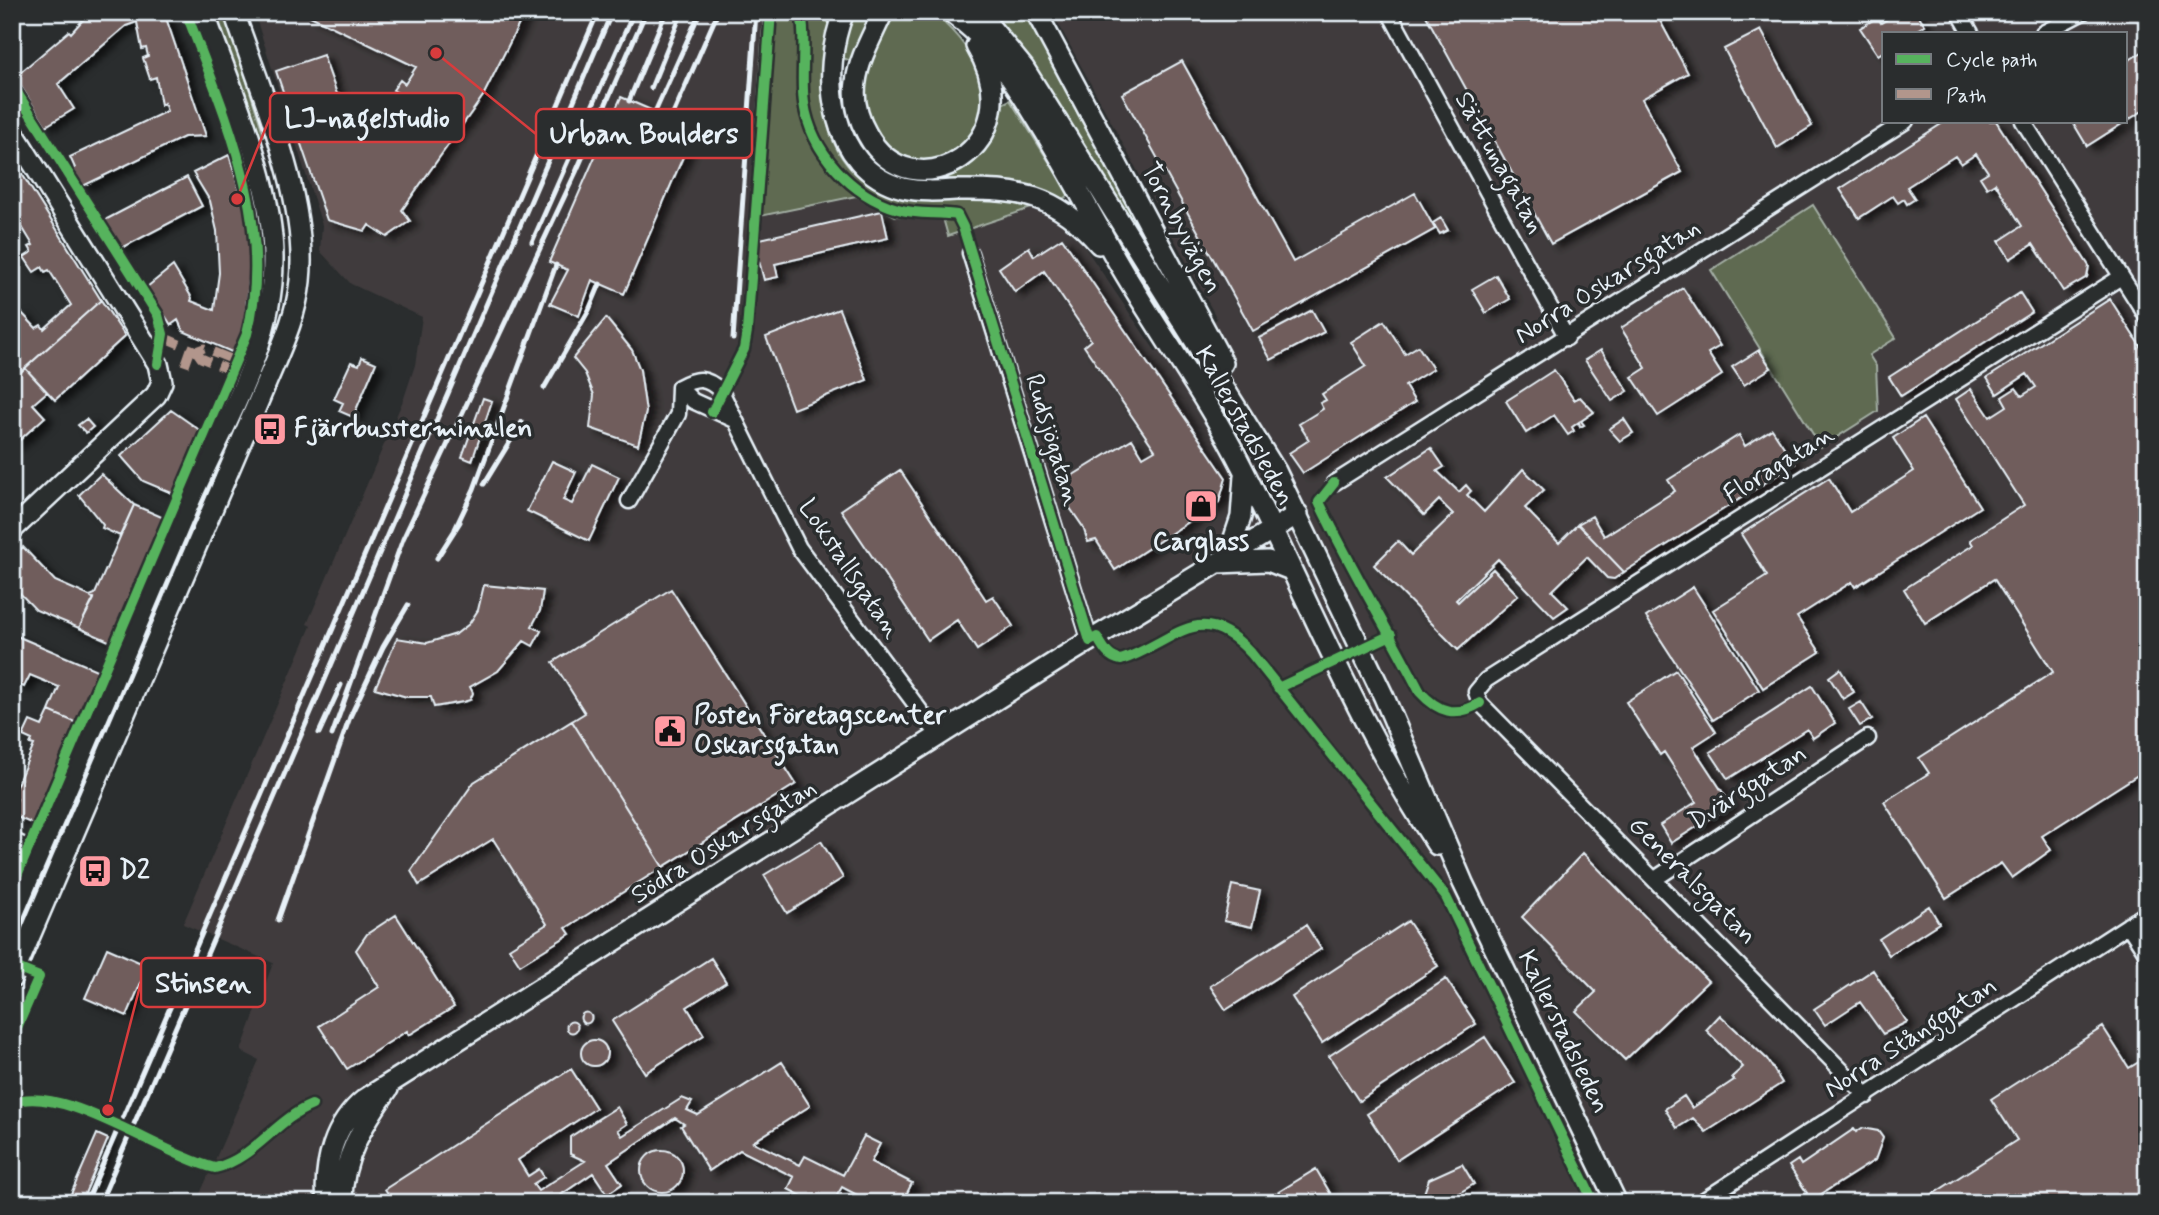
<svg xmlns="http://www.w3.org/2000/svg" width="2159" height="1215" font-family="Mynerve,sans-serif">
<defs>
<filter id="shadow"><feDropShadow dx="8" dy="4.5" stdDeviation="3.5" flood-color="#0009"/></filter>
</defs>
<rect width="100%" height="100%" fill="#2a2d2e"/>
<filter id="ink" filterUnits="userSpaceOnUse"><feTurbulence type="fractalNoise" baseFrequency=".0143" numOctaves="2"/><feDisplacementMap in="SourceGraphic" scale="14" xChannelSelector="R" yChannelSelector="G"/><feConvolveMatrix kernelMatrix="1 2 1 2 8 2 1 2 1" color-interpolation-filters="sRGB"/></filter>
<g filter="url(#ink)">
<!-- built -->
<path fill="#3f3b3c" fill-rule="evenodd" d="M254,12H764L750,218L856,196L910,219L944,218L949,235L1037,206L1071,227L1156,352L1217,319L1052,12H2147V1203H196L259,1060L241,1051L273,963L183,924L311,626L307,624L404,398L415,365L422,317L351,284L320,251L322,225ZM1884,33H2126V121H1884Z"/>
<!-- green -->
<path fill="#5e6a51" stroke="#a3aea4" stroke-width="2" d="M210,12H225L264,136L259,138Z
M764,12H833C811,84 817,184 909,199C951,205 995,195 1037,206L948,236L943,218L895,216L856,196L750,218Z
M851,12H872L851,61L840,57Z
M891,12H932C1061,119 913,211 874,129C867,114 863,104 864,88C866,61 881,36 891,12Z
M991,12H1026L1209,346L1035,68Z
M1010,100L1070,195L1062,199C1024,181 988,182 948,182L947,175C979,159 996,141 1002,104Z
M1813,205L1896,338L1869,355L1876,366L1878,411L1821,447L1711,270Z"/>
<!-- building -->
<path fill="#6f5d5b" stroke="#e8f1f8" stroke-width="2" filter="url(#shadow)" d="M90,12H164L206,136L184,137L83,186L73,169L75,168L70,157L167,111L164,103L161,105L156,77L150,79L143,58L148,56L146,48L142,49L137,22L126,26L58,84L74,109L46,126L15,77L69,31L71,33Z
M309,12H525L483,96L402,210L410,221L387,237L369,225L365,231L327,220L276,71L323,55L337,94L393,101L398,93L393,90L400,80L405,84L416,67L308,15Z
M1424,12H1651L1655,19L1658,17L1688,73L1642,99L1682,172L1551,244Z
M1899,12H1916L1925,25L1912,33H1884V51L1878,55L1860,28L1878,17L1881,23Z
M1761,30L1812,126L1777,148L1724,49Z
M2147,49V108L2087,146L2072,121H2126V62Z
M1182,61L1293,262L1415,193L1435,229L1253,331L1122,94Z
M621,97L695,129L624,294L592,280L579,316L550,304L568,270L549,262Z
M1946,121H1996L2089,266L2087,277L2063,291L2033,244L2010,259L1999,241L2022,226L1995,183L1987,188L1980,177L1988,172L1976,154L1961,164L1955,156L1907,187L1915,199L1907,204L1904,199L1898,203L1893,196L1859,218L1840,189Z
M229,155L246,212L251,262L244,324L234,353L183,331L178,320L171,325L147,287L173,266L192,298L191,301L214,310L219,273L217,231L210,201L193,173Z
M12,158L101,300L13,379L12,357L17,353L13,349L18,345L12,339V320L21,312L36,328L41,325L44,329L71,305L49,270L45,272L42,267L34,272L24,257L32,252L29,247L33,245L19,222L15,225L12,220Z
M187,177L202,206L122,248L105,220Z
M882,211L888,238L775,264L778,277L764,280L757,253L760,239Z
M1441,218L1448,230L1440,234L1433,223Z
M1062,238L1226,478L1219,502L1115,570L1096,540L1088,542L1083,527L1068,505L1065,494L1072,492L1065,480L1132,439L1143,457L1155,450L1084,346L1091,340L1044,271L1015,292L999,268L1029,247L1034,256Z
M1496,275L1510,299L1486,313L1472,289Z
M1683,288L1720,346L1708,353L1722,375L1658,416L1632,377L1646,368L1621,328Z
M2020,293L2032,312L1901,396L1889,377Z
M2110,299L2147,357V769L2042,836L2051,850L2012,878L2001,863L1946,898L1884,802L1929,773L1919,758L2053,672L1994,579L1925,623L1904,589L1973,545L1970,540L2024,505L1956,399L1971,389L1990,417L2007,406L2002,397L2016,388L2022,396L2036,387L2027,374L1997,394L1987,378Z
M101,300L125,336L55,400L25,368Z
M839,309L867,380L793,409L766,337Z
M1312,310L1324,332L1271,360L1259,338Z
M606,318L632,350L640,370L646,412L638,445L590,428L594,395L585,373L573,358Z
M1384,321L1405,354L1418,346L1433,369L1405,386L1415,402L1303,473L1289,453L1309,440L1299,424L1323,409L1320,403L1326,400L1322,394L1366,366L1351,342Z
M1601,350L1628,391L1612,401L1585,360Z
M1759,350L1771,368L1744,385L1732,367Z
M362,357L376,363L353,417L339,411L343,403L334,399L351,362L359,365Z
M25,368L47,392L33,404L45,417L12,447V381Z
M1554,370L1574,400L1580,397L1594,412L1581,421L1584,425L1580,427L1579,422L1572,427L1574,431L1568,435L1554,415L1526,433L1506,401Z
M483,398L492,401L472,461L462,457Z
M171,410L201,431L174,494L143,481L121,456Z
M1923,418L1980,507L1855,587L1852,582L1797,617L1820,652L1763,688L1713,610L1767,576L1741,534L1829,478L1850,512L1914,471L1893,438Z
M86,419L93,427L86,433L78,425Z
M1624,419L1633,433L1620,441L1609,429Z
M1772,429L1795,464L1624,572L1578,524L1592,516L1604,536L1675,491L1668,480L1739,435L1745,446Z
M1431,448L1444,467L1437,471L1459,492L1466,485L1471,491L1467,495L1484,512L1523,469L1544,490L1525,508L1559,543L1578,524L1624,572L1614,579L1607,578L1587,557L1552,591L1568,607L1554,617L1498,559L1456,600L1458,602L1493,569L1518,595L1458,650L1374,565L1398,541L1411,555L1453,514L1439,500L1424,515L1387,477Z
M552,461L576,472L563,500L572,504L592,464L619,477L589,541L527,511Z
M900,470L986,600L993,596L1013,626L977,650L957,620L928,640L841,510Z
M101,474L134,505L120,536L102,528L103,525L79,495Z
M134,505L164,518L111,642L79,628L94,599L90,596L95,594Z
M23,547L55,581L94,598L79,628L36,610L12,585V557Z
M484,585L543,591L540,611L532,626L541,631L533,646L524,641L498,671L470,687L473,693L470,700L463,702L434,707L431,697H407L375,688L397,638L427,643L456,634L469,624L478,610Z
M1693,587L1759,690L1713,720L1646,617Z
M671,589L796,784L663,867L572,721L585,713L553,662Z
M12,634L99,671L77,723L49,711L59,687L30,675L24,687L12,682Z
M1840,669L1854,692L1843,699L1829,677Z
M1676,670L1716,732L1693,747L1731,805L1671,843L1660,825L1696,802L1664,752L1660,755L1626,702Z
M1812,686L1835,723L1813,738L1807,729L1728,779L1710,752Z
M1861,702L1872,719L1860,726L1849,709Z
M49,711L77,723L33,824L12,815L17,799L12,796L34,745L30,744L32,740L23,736L30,721L42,726Z
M572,721L663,867L566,928L570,934L520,965L509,948L547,924L493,839L419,885L411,871L474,782Z
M821,841L843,878L787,913L764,875Z
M1583,853L1708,981L1625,1060L1576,1011L1596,992L1522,917Z
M1232,885L1260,891L1252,927L1224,921Z
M1929,906L1939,923L1889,955L1879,939Z
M396,915L454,1007L409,1035L407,1031L347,1069L319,1026L379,987L356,950L367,934Z
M1408,921L1438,966L1322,1043L1292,997Z
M1306,925L1321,949L1226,1010L1210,986Z
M107,948L148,966L127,1016L85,998Z
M711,958L726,982L687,1007L704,1035L645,1073L612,1021Z
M1873,970L1907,1022L1883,1034L1860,1002L1825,1025L1814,1009Z
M1446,979L1476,1024L1359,1101L1329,1056Z
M580.5 1018a5.5 5.5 0 1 1 11 0a5.5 5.5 0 1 1-11 0Z
M1720,1015L1767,1059L1782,1083L1706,1132L1693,1118L1677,1128L1665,1109L1684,1096L1692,1108L1734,1080L1732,1077L1743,1067L1706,1030Z
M566.5 1027a5.5 5.5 0 1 1 11 0a5.5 5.5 0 1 1-11 0Z
M2103,1027L2129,1068L2147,1057V1203H1919L2017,1140L1991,1099Z
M1485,1037L1515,1083L1397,1160L1367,1114Z
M581 1053a13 13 0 1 1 26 0a13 13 0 1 1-26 0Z
M782,1062L810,1106L753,1142L800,1165L805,1156L843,1175L864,1136L880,1144L871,1162L912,1183L902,1203H852L857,1195L842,1187L833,1202L826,1198L823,1203H815L788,1189L794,1177L740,1150L709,1171L681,1126L684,1124L675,1118L608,1163L622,1184L607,1194L593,1173L549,1203H394L385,1189L571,1069L596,1108L518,1160L528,1176L539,1169L544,1177L533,1184L538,1191L585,1161L570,1154V1137L617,1107L627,1124L618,1130L622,1136L682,1098L692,1102L687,1110L698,1115Z
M1862,1128L1878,1131L1883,1138L1875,1160L1807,1203L1803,1196L1807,1193L1789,1166L1798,1160L1801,1165L1854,1129L1856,1132Z
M97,1134L108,1139L81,1203H67Z
M641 1171a21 21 0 1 1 42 0a21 21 0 1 1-42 0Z
M1462,1164L1474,1184L1456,1195L1451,1203H1394L1406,1193L1423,1196L1429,1179Z
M1316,1169L1336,1203H1277L1272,1196Z"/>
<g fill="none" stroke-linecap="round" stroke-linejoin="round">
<!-- street casing -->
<g stroke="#e8f1f8" stroke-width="19">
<path id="street" d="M1389,12L1567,338
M1959,12L1971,33
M2043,33L2083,12
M2023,121L2147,317
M970,253L1090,641
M679,387C697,377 706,377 721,391L799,548L939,736
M679,387L693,401L735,420
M1334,483L1906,121
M629,501L678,414L679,387
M12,840L40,853
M1655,879L1868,738
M2128,925L2147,954
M1867,1096L1480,703L1476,692L1486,680L2121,277
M1701,1202L2147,913"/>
</g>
<!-- secondary casing -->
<g stroke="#e8f1f8" stroke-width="24">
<path id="secondary" d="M844,12C819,72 829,169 903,188C921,192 938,191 956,190C1019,189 1056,194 1099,244
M883,12C873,35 859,58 856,82C853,101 858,118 867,134C912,217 1036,145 976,46
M951,12C963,22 977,32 986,44C1036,109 1075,185 1115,257C1156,329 1206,395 1243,469C1307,596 1358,726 1437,845
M978,12L1024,68L1276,471L1384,697L1463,883L1617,1203
M1036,12L1223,363
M12,130L158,364L162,382L156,395L12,530
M1229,553L1241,517L1244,476
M1217,563L1268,561L1291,570
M12,917C72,779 130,641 189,503C223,424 273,350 273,261C274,182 230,87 204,12
M12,978L273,367C285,339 297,311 300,281C309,199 260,90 234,12
M327,1203C323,1164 334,1124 365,1099L1063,657L1298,514
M342,1203C341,1160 364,1122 388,1089"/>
</g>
<!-- street -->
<use href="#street" stroke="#2a2d2e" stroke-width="14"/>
<!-- secondary -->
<use href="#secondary" stroke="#2a2d2e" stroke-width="19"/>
<!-- rail -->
<path stroke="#e8f1f8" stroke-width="5" d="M651,88L682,12
M629,101L666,12
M655,112L700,12
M671,119L718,12
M532,242L634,12
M733,339L756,12
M544,388L589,310L600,284
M484,484L522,422
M455,529L474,489L556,265
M437,558L460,522
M319,733L341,685
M332,735L403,539L576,172L646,12
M278,920L350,717L383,647L408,605
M86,1203L598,12
M100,1203L612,12"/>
<!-- quiet -->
<path stroke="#b2968c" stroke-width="9" stroke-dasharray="18 9" stroke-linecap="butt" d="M163,337L196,351L204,348L236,361
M196,351L201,358L232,371
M185,366L191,349"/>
<!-- cycleway casing -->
<g stroke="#2a2d2e" stroke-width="15">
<path id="cycleway" d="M801,12C807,42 800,73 804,103C811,152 852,196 898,209C917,215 938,212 957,215L963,227L1090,641L1097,637C1103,647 1108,658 1121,660C1176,642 1199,597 1251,653L1446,897L1594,1203
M12,85L158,315L163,334L158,364
M712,412L744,349L747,331L771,12
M1334,483L1319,502C1350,567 1387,628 1420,692C1438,712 1456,718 1480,703
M1278,688L1391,635
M12,887L247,334C276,225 224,113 186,12
M12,966L39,977L12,1039
M12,1103C61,1082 162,1155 215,1168C255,1158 275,1120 312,1105"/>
</g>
<!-- cycleway -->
<use href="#cycleway" stroke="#56b35d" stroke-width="10"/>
</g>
</g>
<!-- icons -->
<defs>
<g id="bus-square" transform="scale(1.75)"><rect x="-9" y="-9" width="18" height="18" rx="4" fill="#ff9aa2" stroke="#2a2d2e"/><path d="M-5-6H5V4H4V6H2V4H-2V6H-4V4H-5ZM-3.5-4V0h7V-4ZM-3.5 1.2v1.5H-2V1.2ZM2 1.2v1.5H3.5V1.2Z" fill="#111"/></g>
<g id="shop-square" transform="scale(1.75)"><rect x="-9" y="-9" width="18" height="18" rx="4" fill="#ff9aa2" stroke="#2a2d2e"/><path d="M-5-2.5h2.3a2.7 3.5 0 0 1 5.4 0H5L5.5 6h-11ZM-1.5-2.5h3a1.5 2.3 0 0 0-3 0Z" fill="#111"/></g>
<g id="civic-square" transform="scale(1.75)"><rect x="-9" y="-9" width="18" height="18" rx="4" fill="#ff9aa2" stroke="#2a2d2e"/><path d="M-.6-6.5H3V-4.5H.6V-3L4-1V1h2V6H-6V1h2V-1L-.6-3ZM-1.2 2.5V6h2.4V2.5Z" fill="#111"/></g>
</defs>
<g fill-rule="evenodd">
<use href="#bus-square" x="270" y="429"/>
<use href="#shop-square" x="1201" y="506"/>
<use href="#civic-square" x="670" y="731"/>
<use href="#bus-square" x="95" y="871"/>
</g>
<g text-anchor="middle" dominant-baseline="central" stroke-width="7" stroke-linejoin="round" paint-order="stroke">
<!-- street labels -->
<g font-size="26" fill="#e8f1f8" stroke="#2a2d2e">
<text transform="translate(1499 163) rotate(61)">Sättunagatan</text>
<text transform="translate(1181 228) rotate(62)">Tornbyvägen</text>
<text transform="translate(1608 282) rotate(-32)">Norra Oskarsgatan</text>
<text transform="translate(1244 426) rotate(61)">Kallerstadsleden</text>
<text transform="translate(1052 440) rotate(73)">Rudsjögatan</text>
<text transform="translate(1779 465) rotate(-32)">Floragatan</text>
<text transform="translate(849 569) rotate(56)">Lokstallsgatan</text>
<text transform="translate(1748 788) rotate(-33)">Dvärggatan</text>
<text transform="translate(724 842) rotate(-32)">Södra Oskarsgatan</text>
<text transform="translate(1692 881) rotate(45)">Generalsgatan</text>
<text transform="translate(1563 1032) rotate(64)">Kallerstadsleden</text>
<text transform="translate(1911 1038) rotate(-33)">Norra Stånggatan</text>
</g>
<!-- poi labels -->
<g font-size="26" font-weight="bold" fill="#e8f1f8" stroke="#2a2d2e" text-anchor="start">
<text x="294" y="429">Fjärrbussterminalen</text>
<text x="1201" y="543" text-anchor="middle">Carglass</text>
<text x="694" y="716">Posten Företagscenter<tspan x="694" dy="30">Oskarsgatan</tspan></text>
<text x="119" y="871">D2</text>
</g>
</g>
<!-- callouts -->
<path fill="none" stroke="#d83c3d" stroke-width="2.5" d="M237 199L270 117M436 53L536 134M108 1110L141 982"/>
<g fill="#d83c3d" stroke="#2a2d2e" stroke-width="2.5">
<circle cx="237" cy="199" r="7"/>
<circle cx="436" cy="53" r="7"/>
<circle cx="108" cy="1110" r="7"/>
</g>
<g fill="#2a2d2e" stroke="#d83c3d" stroke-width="2.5">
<rect x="270" y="93" width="194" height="49" rx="7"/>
<rect x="536" y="109" width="216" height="49" rx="7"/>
<rect x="141" y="958" width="124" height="49" rx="7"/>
</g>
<g font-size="28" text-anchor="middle" font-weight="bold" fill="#e8f1f8">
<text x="367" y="127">LJ-nagelstudio</text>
<text x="644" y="143">Urban Boulders</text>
<text x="203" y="992">Stinsen</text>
</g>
<!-- margin -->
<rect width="2159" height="1215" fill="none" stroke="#2a2d2e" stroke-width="42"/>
<rect x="21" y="21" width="2117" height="1173" fill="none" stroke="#e8f1f8" stroke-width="2.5" filter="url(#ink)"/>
<!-- legend -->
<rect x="1882" y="32" width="245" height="91" fill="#2a2d2e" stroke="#767b7f" stroke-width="2"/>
<rect x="1896" y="54" width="35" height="10" fill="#56b35d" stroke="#767b7f" stroke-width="2"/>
<text x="1946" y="66" font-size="21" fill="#e8f1f8">Cycle path</text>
<rect x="1896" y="89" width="35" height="10" fill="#b2968c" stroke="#767b7f" stroke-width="2"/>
<text x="1946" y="102" font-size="21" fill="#e8f1f8">Path</text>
</svg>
